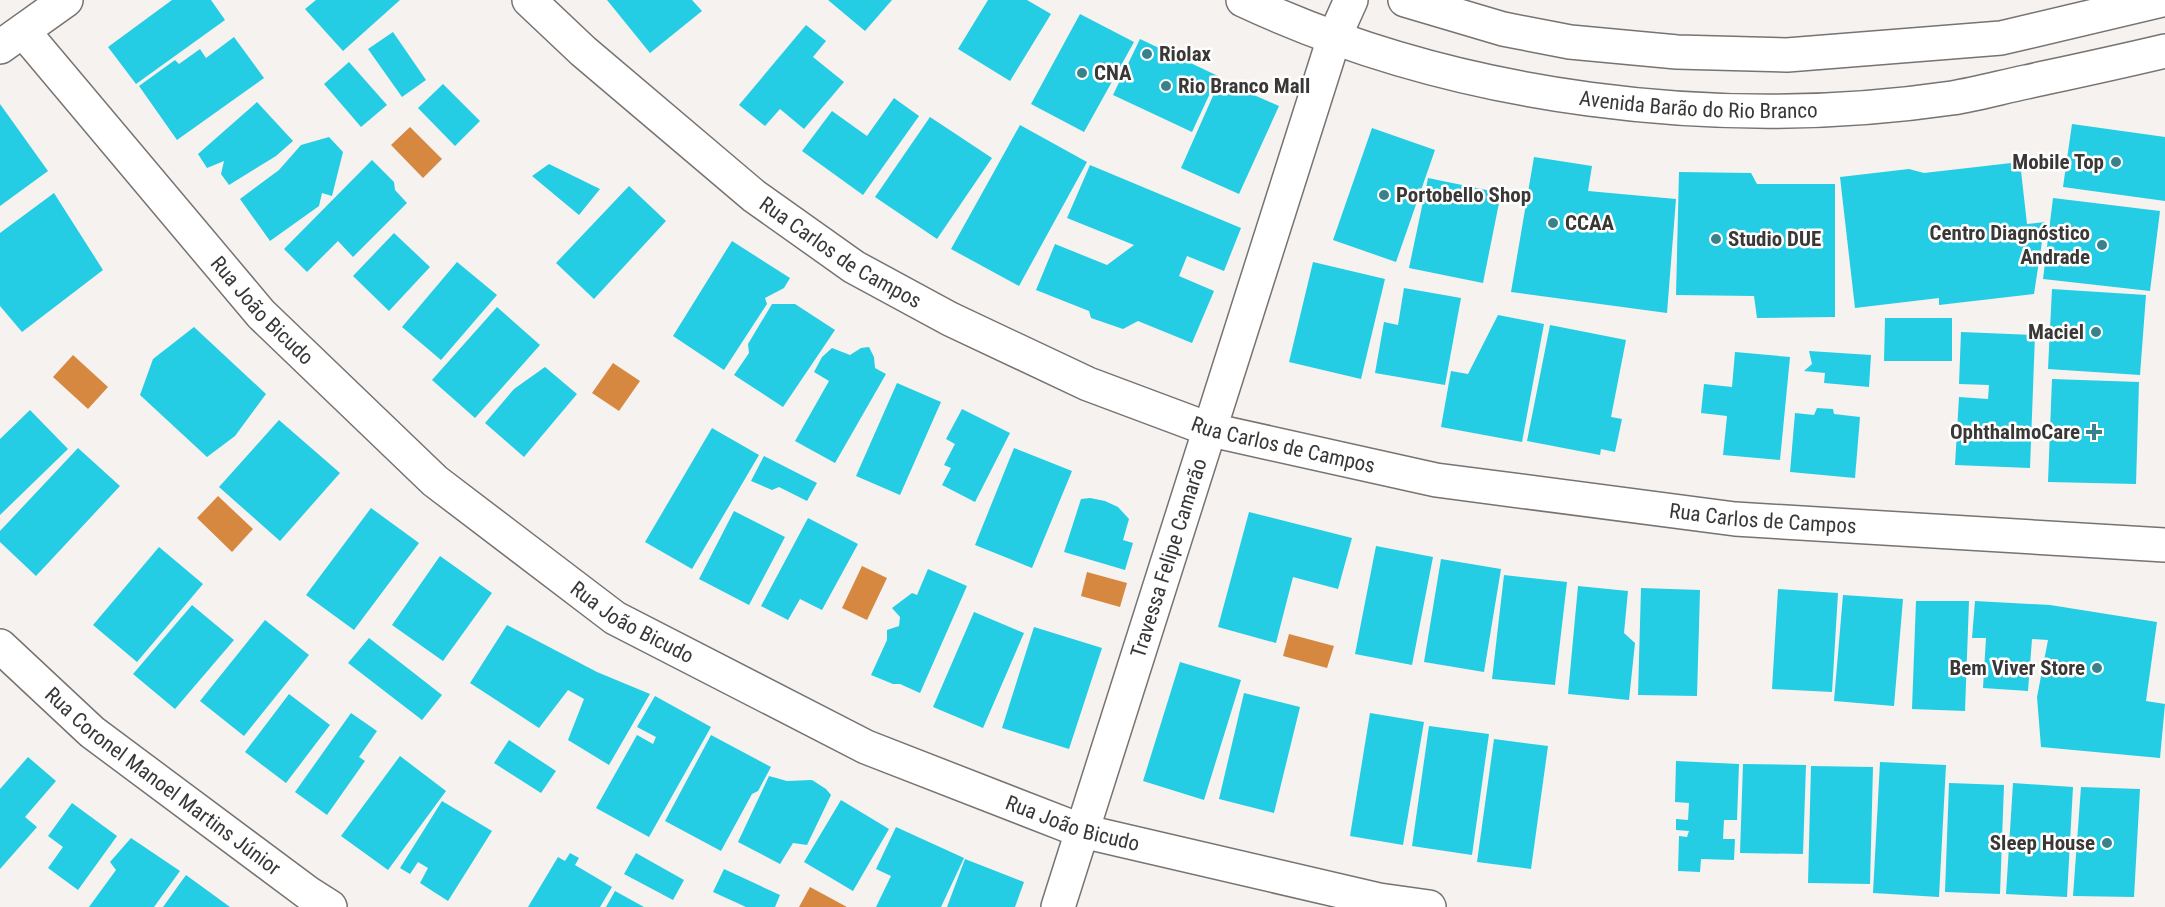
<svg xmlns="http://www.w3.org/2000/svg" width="2165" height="907" font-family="'Roboto Condensed',sans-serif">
<rect width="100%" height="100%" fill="#f5f2f0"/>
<!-- water -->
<path fill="#d68840" d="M410,127L442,159L423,178L391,145Z
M73,355L108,387L88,409L53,377Z
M613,363L640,381L619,411L592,393Z
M218,496L253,529L232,552L197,518Z
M862,566L887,578L867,620L842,608Z
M1087,572L1127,583L1120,607L1081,596Z
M1289,634L1334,646L1327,668L1283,656Z
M810,887L847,907H799Z"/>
<!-- building -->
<path fill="#24cde3" d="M172,0H211L225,20L136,84L108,47Z
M316,0H400L343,51L305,9Z
M607,0H692L702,11L650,53Z
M828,0H892L865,31Z
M988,0H1027L1051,14L1010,81L958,49Z
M1080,14L1134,42L1084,132L1031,104Z
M806,25L826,41L813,57L844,82L804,129L780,109L765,126L739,105Z
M393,32L426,80L402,97L368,49Z
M234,37L264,78L177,140L139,86L175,60L179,64L200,49L206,58Z
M1140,39L1218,76L1192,132L1113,95Z
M349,62L387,105L361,127L324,84Z
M1220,80L1279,106L1239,194L1181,168Z
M443,84L480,121L455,146L418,108Z
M894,98L919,116L863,195L802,151L832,111L867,136Z
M257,102L293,141L276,156L229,185L221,174L224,161L207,168L198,154Z
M0,104L48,171L0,206Z
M930,117L992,158L937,239L875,197Z
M2072,124L2165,137V201L2063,187Z
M1020,125L1087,162L1019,286L951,249Z
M1372,128L1435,150L1396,262L1333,240Z
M329,137L343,152L332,196L322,193L319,206L270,241L240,199L279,170L301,145Z
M1534,157L1592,166L1588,191L1676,199L1667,313L1511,292Z
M372,160L394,182L395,190L407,203L353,257L338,241L307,272L284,249Z
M2020,162L2027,224L2045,222L2034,294L1939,305V298L1855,308L1840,177L1909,169L1924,173Z
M549,164L600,189L579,215L532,176Z
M1090,165L1241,228L1224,271L1187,256L1179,276L1214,291L1192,343L1138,321L1123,329L1091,318L1089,311L1036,290L1055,244L1107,265L1134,245L1067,218Z
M1679,172L1751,173L1757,184H1835V317L1757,318L1754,296L1676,295Z
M1428,178L1501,193L1483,283L1409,268Z
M629,186L666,221L594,299L556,263Z
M54,193L103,270L22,332L0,306V233Z
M2053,198L2160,211L2150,291L2043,279Z
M394,233L430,267L389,311L353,276Z
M732,241L790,278L784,288L765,298L767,304L724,370L673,336Z
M457,262L497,295L441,360L402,327Z
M1313,262L1385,279L1361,379L1289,362Z
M1404,288L1461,298L1445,385L1375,373L1384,322L1398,325Z
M2052,289L2146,295L2140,375L2048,369Z
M772,304H795L835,330L783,407L734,375L749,353L748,344Z
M497,307L540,345L475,418L432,380Z
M1498,315L1544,324L1522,442L1441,427L1451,371L1468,374Z
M1885,318H1952V361H1884Z
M1550,325L1626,340L1611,417L1622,419L1615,452L1601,449L1600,455L1527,441Z
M194,327L266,394L235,436L207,457L140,395L153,359Z
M1961,332L2035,335L2030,468L1955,465L1959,397L1988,399L1989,385L1959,384Z
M869,347L874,357L875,368L886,374L835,463L795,441L829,381L814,372L822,357L832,348L850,355L861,348Z
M1809,351L1871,355L1869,387L1824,383L1825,373L1804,371L1812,364Z
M1735,352L1790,357L1780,460L1723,455L1727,416L1701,413L1704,384L1732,387Z
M545,367L577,394L524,457L485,423L514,389Z
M2052,379L2139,382L2136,484L2048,482Z
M897,383L941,402L900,495L856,476Z
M1817,408L1833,409L1834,414L1860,417L1855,478L1790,472L1795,413L1814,415Z
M962,409L1010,433L975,502L942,485L951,468L944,465L955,444L946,439Z
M30,410L68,449L0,515V439Z
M279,420L340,473L280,541L219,487Z
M712,428L759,455L692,569L645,542Z
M78,448L120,486L36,576L0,542V531Z
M1014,448L1072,471L1032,568L975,545Z
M764,456L817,483L807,501L779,487L772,490L751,481Z
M1090,498L1105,501L1118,507L1129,519L1123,540L1133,543L1125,570L1064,552L1081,499Z
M371,508L419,543L354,630L306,595Z
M734,511L785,537L749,605L699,579Z
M1249,512L1352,538L1338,589L1293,577L1276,643L1218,627Z
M808,518L858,544L822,610L800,599L788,620L761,606Z
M1376,546L1433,557L1412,665L1355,654Z
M159,547L203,584L137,662L93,625Z
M440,556L492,593L443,661L392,625Z
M1441,559L1501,569L1484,672L1424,662Z
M928,569L967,586L920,693L900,684H893L871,675L887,640V630L899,626L900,617L892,608L912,593L917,595Z
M1504,575L1567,582L1555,685L1492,679Z
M1578,586L1628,591L1624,633L1635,643L1629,700L1568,694Z
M1641,588L1700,590L1697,696L1638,695Z
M1778,589L1838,593L1832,692L1772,689Z
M1843,595L1903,599L1894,706L1834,701Z
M1916,601H1969L1965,711L1912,709Z
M1975,601L2050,605L2157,622L2146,701L2165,704L2160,758L2041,747L2037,697L2048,640L2032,639L2028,691L1983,688L1986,638H1972Z
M192,605L234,640L175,709L133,674Z
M974,612L1024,633L983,728L933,707Z
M265,620L309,655L244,736L200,701Z
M507,625L597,672L650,694L609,765L568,740L584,699L568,690L539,728L470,683Z
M1034,627L1102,648L1069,749L1002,728Z
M369,638L442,695L422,720L348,663Z
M1180,662L1241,680L1204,800L1143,781Z
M1244,693L1300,707L1274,813L1219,799Z
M289,694L330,725L286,783L245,752Z
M655,696L711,727L649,837L596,808L637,735L653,744L656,737L637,727Z
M351,713L377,731L359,757L365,761L327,815L295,792Z
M1370,713L1424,722L1403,845L1350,836Z
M1429,726L1489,734L1472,855L1412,846Z
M711,735L771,767L758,791L752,794L721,851L665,821Z
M1494,739L1548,746L1531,869L1477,862Z
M509,740L556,771L541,793L494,763Z
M400,756L446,791L388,870L341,836Z
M28,757L56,781L25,817L37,827L0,869V789Z
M1676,761L1739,764L1737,820H1724L1723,839H1735L1734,860L1701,859L1700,872L1678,871L1679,836L1687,837L1689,831L1676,830V819L1688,820L1689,803L1675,802Z
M1880,762L1946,765L1939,897L1873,893Z
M1743,764L1806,765L1803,854L1740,853Z
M1811,766L1873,767L1870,884L1808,883Z
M769,776L787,781L812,780L826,789L831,795L807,845L793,843L780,864L738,842Z
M1949,783L2004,785L2000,894L1945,892Z
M2013,783L2073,787L2067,897L2006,894Z
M2081,787L2140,789L2134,897L2073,896Z
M841,800L889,829L853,891L804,862Z
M442,801L492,831L448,901L420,883L428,868L418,862L410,874L400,868Z
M72,803L117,836L78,890L48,868L63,847L48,836Z
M896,827L964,858L941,907H876L891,876L876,869Z
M131,838L180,871L154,907H89L116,870L110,862Z
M570,853L579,858L575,865L612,887L600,907H528L558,857L565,861Z
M636,853L684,880L673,900L624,874Z
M965,859L1024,882L1015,907H947Z
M724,869L780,895L775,907H746L713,892Z
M186,875L230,907H163Z
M615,891L644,907H606Z"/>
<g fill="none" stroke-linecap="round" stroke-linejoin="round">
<!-- minor casing -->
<g stroke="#767371" stroke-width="36">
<g id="minor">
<path id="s1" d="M529,0L583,51L754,196L854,267L950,319L1088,384L1211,430L1436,480L1735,519L2165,545"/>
<path id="s2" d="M23,31L261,314L435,481L615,618L866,747L1082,831L1379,900L1429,907"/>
<path d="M0,47L66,0"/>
<path id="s3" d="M0,646L92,732L308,893L330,907"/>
<path id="s4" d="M1058,907L1334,38L1351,0"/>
</g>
</g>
<!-- secondary casing -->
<g stroke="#767371" stroke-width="36">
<g id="secondary">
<path id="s5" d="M1243,0C1457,100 1719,132 1952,98C1977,94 2002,87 2026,82C2072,72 2119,62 2165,51"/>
<path d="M1405,0L1503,29L1570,42L1677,52L1787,55L2001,38L2162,0"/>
</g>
</g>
<!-- minor -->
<use href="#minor" stroke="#fff" stroke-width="33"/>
<!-- secondary -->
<use href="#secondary" stroke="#fff" stroke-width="33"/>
</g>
<!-- markers -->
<g fill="#3b818c" stroke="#fff" stroke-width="2">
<circle cx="1147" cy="54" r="6"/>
<circle cx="1082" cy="73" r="6"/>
<circle cx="1166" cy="86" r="6"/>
<circle cx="2116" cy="162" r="6"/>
<circle cx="1384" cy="195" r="6"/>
<circle cx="1553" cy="223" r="6"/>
<circle cx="1716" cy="239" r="6"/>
<circle cx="2102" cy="245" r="6"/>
<circle cx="2096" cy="332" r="6"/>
<path d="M2091 423h6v6h6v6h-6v6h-6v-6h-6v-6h6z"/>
<circle cx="2097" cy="668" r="6"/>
<circle cx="2107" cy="843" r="6"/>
</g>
<g text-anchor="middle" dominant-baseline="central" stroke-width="5" stroke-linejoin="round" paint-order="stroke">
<!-- poi labels -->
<g font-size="21" font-weight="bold" fill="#393837" stroke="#fff" text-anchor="start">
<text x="1159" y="54">Riolax</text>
<text x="1094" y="73">CNA</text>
<text x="1178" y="86">Rio Branco Mall</text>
<text x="2104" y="162" text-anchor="end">Mobile Top</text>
<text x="1396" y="195">Portobello Shop</text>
<text x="1565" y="223">CCAA</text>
<text x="2090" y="233" text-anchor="end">Centro Diagnóstico<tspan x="2090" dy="24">Andrade</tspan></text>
<text x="1728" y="239">Studio DUE</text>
<text x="2084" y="332" text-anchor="end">Maciel</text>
<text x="2080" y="432" text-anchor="end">OphthalmoCare</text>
<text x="2085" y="668" text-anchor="end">Bem Viver Store</text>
<text x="2095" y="843" text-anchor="end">Sleep House</text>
</g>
<!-- street labels -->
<g font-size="21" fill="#393837" stroke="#fff">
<text stroke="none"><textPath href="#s5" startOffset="471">Avenida Barão do Rio Branco</textPath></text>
<text stroke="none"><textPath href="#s1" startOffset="402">Rua Carlos de Campos</textPath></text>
<text stroke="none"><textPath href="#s2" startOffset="368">Rua João Bicudo</textPath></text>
<text stroke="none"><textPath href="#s1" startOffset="888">Rua Carlos de Campos</textPath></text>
<text stroke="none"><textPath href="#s1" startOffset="1374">Rua Carlos de Campos</textPath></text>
<text stroke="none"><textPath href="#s4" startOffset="366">Travessa Felipe Camarão</textPath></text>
<text stroke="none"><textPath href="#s2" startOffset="854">Rua João Bicudo</textPath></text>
<text stroke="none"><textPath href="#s3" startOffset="212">Rua Coronel Manoel Martins Júnior</textPath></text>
<text stroke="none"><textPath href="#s2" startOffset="1340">Rua João Bicudo</textPath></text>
</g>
</g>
</svg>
